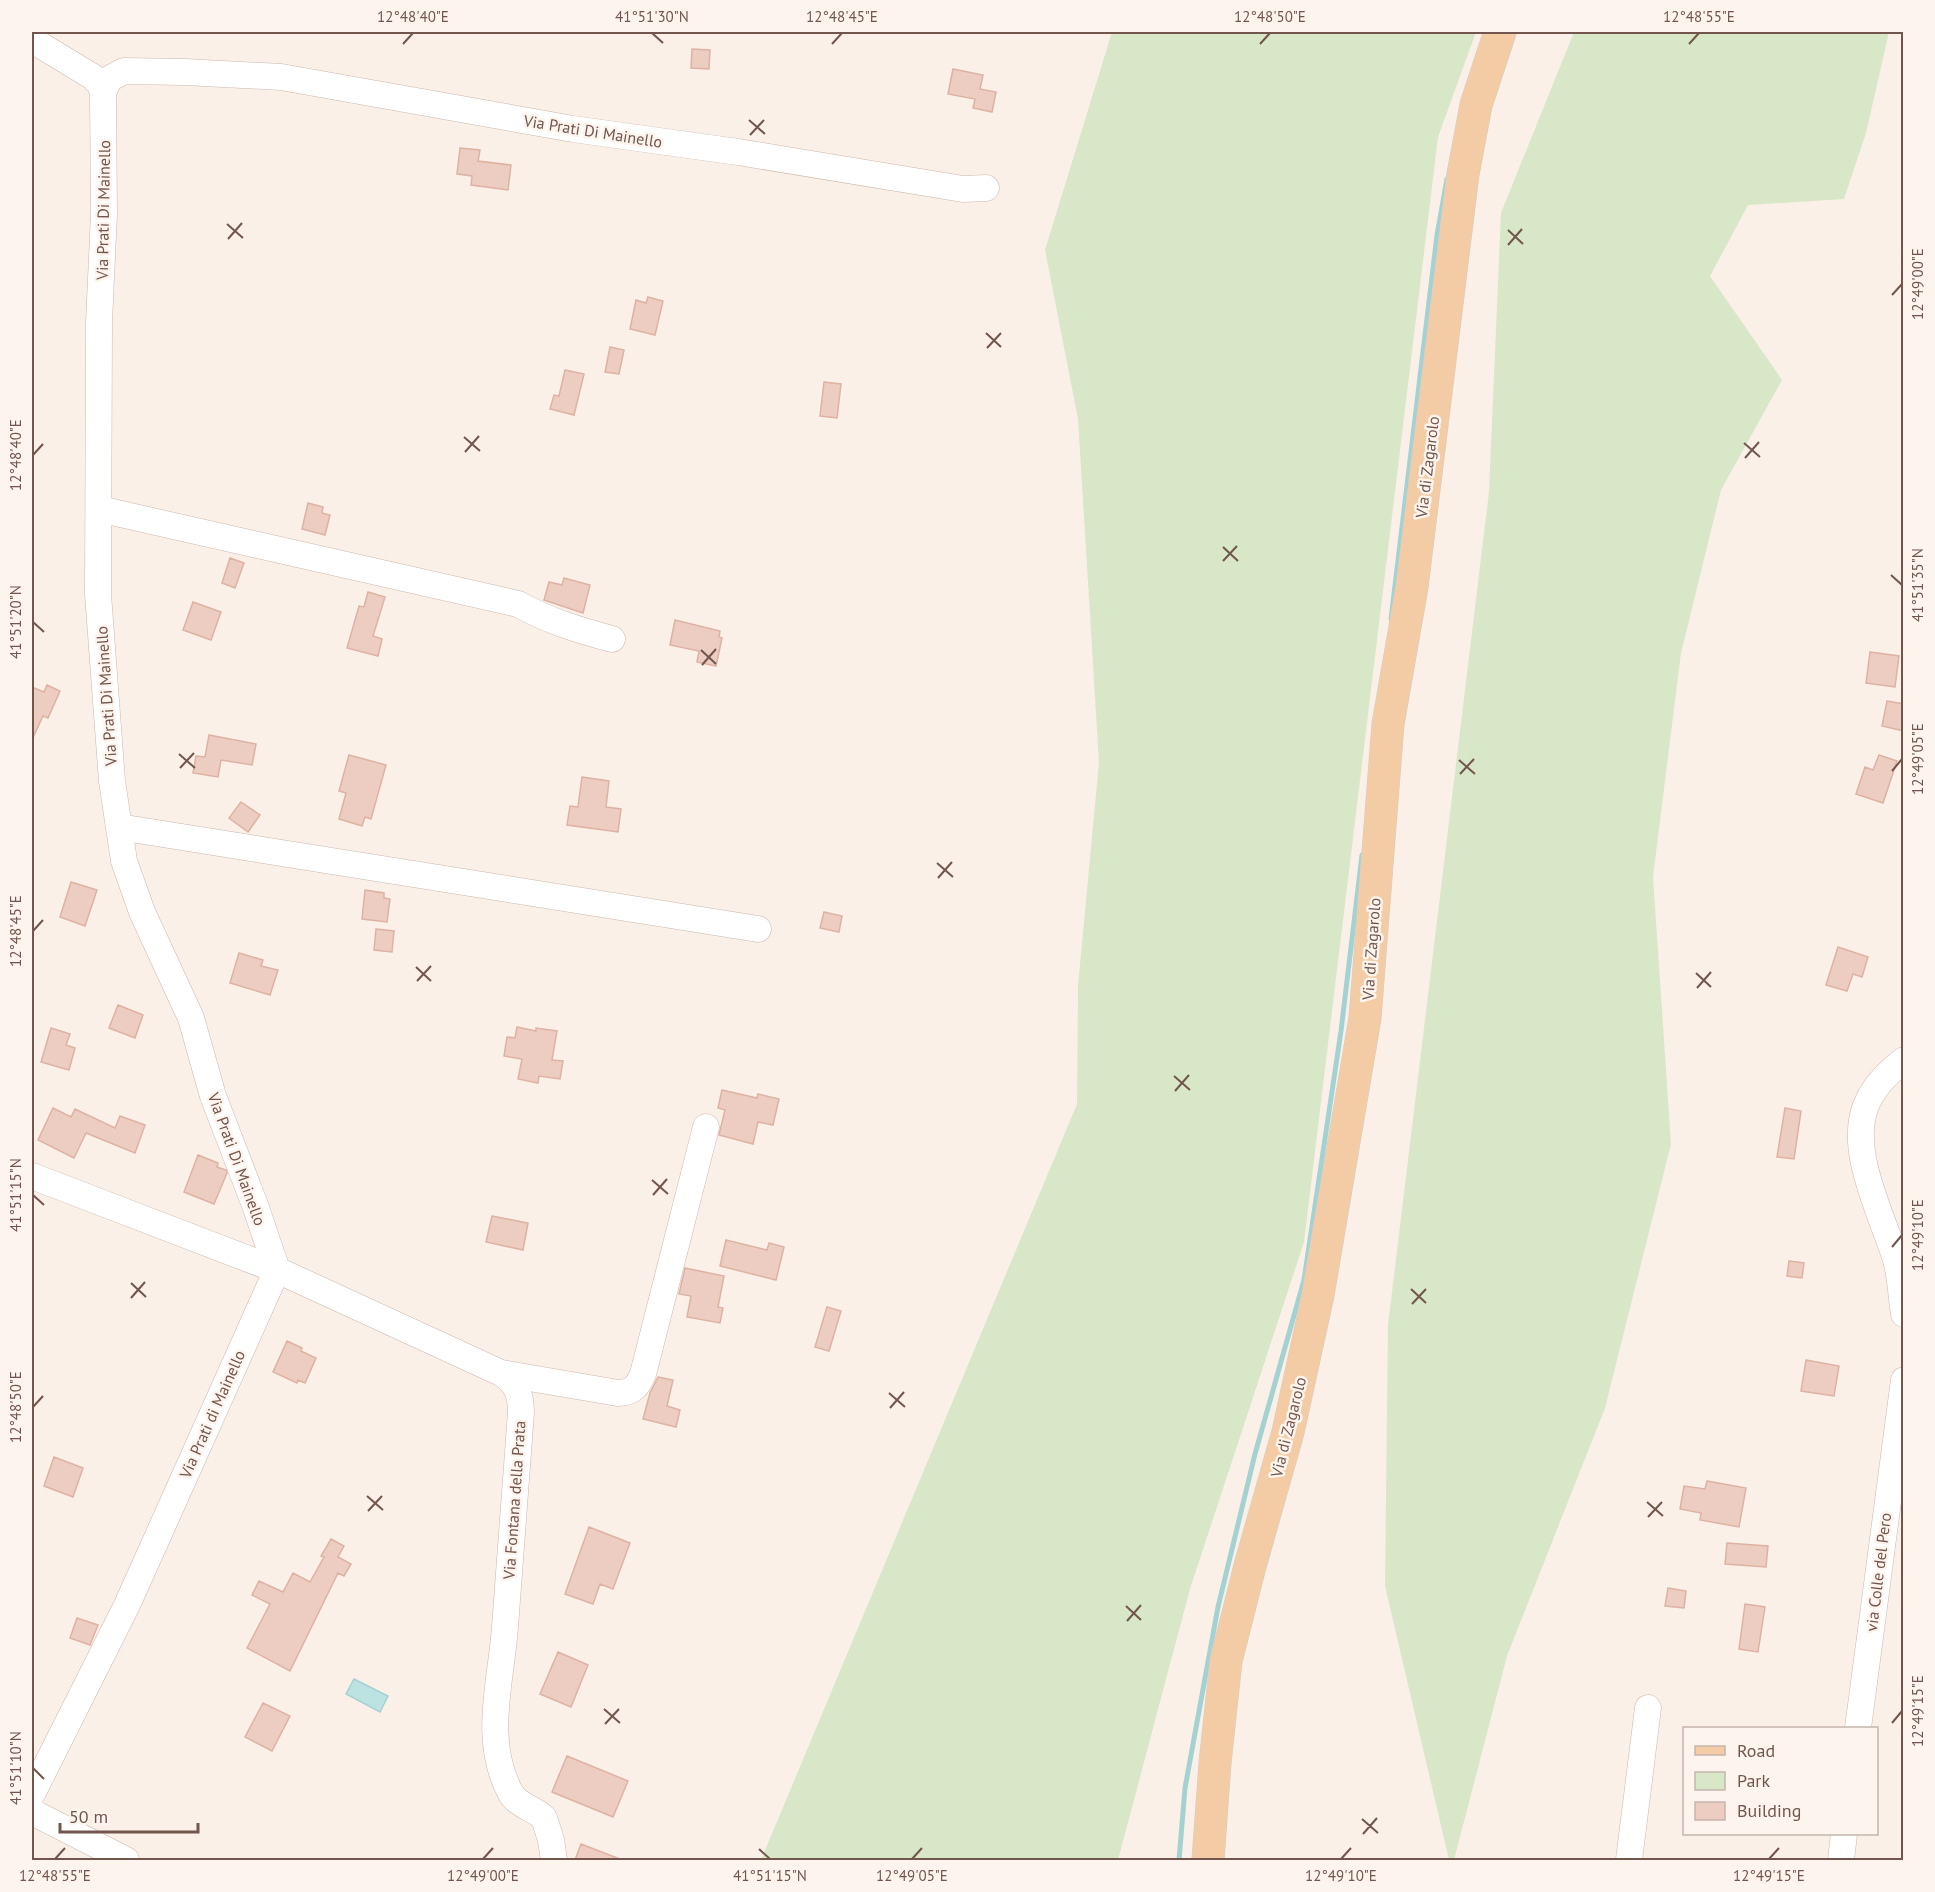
<svg xmlns="http://www.w3.org/2000/svg" width="1935" height="1892" font-family="'PT Sans',sans-serif">
<rect width="100%" height="100%" fill="#faf0e7"/>
<!-- green -->
<path fill="#d8e7c7" d="M1112,32H1476L1438,137L1304,1242L1190,1589L1118,1860H761L1077,1104L1078,986L1099,762L1078,419L1045,250Z
M1574,32H1889L1866,133L1844,199L1748,205L1710,276L1782,380L1721,490L1681,653L1653,877L1671,1144L1605,1408L1507,1656L1454,1860H1449L1385,1586L1388,1325L1489,492L1501,213Z"/>
<!-- water -->
<path fill="#bde2e2" stroke="#a4d2d3" stroke-width="1.5" d="M354,1679L388,1696L380,1712L346,1694Z"/>
<g fill="none" stroke-linecap="round" stroke-linejoin="round">
<!-- stream -->
<path stroke="#a4d2d3" stroke-width="5" d="M1391,619L1437,235L1447,179
M1179,1860L1185,1788L1218,1607L1255,1454L1304,1280L1341,1031L1362,855"/>
</g>
<!-- building -->
<path fill="#edcdc1" stroke="#deb2a3" stroke-width="1.5" d="M692,49L710,50L709,69L691,68Z
M953,69L983,75L980,89L996,92L992,112L973,108L975,99L948,94Z
M460,148L480,150L478,161L511,165L508,190L471,185L472,176L457,174Z
M648,297L663,301L655,335L630,329L636,300L646,303Z
M610,347L624,350L619,374L605,372Z
M565,370L584,374L574,415L550,409L554,395L559,396Z
M824,382L841,384L837,418L820,416Z
M308,503L323,507L322,513L330,515L325,535L302,529Z
M230,558L244,563L235,588L222,583Z
M564,578L590,585L583,613L544,600L549,582L562,585Z
M368,592L385,597L373,636L382,639L378,656L347,648L359,606L364,607Z
M193,602L221,612L211,640L183,630Z
M675,620L720,631L719,637L722,638L716,666L697,662L699,651L670,645Z
M1870,652L1899,656L1895,687L1866,683Z
M47,685L60,691L48,718L43,716L32,740V687L44,692Z
M1887,701L1904,704V731L1882,726Z
M209,735L256,744L252,765L221,760L218,777L193,773L196,756L205,757Z
M349,755L386,765L371,819L365,817L362,826L339,819L346,793L339,791Z
M1879,755L1897,761L1883,803L1856,794L1865,767L1873,770Z
M582,777L609,781L606,807L621,809L618,832L567,825L570,806L578,807Z
M241,802L260,815L248,832L229,818Z
M71,882L97,890L85,926L60,917Z
M365,890L384,893V898L390,899L387,922L362,919Z
M824,912L842,916L839,932L820,928Z
M376,929L394,931L392,952L374,950Z
M1838,947L1868,957L1862,977L1853,974L1847,991L1826,985Z
M239,953L263,960L261,966L278,970L270,995L230,983Z
M118,1005L143,1015L135,1038L109,1028Z
M517,1027L536,1031V1028L557,1031L552,1060L563,1061L560,1079L539,1076L538,1083L518,1079L522,1059L504,1056L507,1037L515,1038Z
M51,1028L70,1034L66,1045L75,1048L69,1070L41,1062Z
M722,1090L757,1098L758,1094L779,1099L773,1125L758,1122L753,1144L719,1135L725,1110L718,1108Z
M53,1108L71,1117L75,1109L115,1128L120,1116L145,1125L135,1153L86,1133L74,1158L38,1140Z
M1785,1108L1801,1111L1794,1159L1777,1157Z
M198,1155L218,1163L217,1167L226,1170L227,1173L214,1204L184,1192Z
M492,1216L528,1223L523,1250L486,1242Z
M726,1240L767,1250L769,1243L784,1247L776,1280L720,1266Z
M1789,1261L1804,1263L1802,1278L1787,1276Z
M685,1268L724,1276L718,1307L723,1308L720,1323L687,1317L691,1296L679,1294Z
M827,1307L841,1311L829,1351L815,1347Z
M287,1341L302,1348L301,1351L316,1358L305,1383L298,1380L297,1383L273,1372Z
M1806,1360L1839,1366L1834,1396L1801,1391Z
M658,1377L673,1380L667,1406L680,1410L676,1427L643,1419L650,1393Z
M54,1457L83,1468L73,1497L44,1486Z
M1707,1481L1746,1488L1739,1527L1700,1520L1701,1513L1680,1509L1684,1486L1705,1489Z
M589,1527L630,1543L613,1589L600,1584L593,1604L565,1594Z
M331,1539L344,1546L338,1557L351,1564L344,1576L338,1573L290,1671L247,1648L270,1604L252,1595L259,1581L283,1592L293,1573L310,1582L324,1557L321,1556Z
M1727,1543L1768,1546L1766,1567L1725,1564Z
M1668,1588L1686,1591L1684,1608L1665,1606Z
M1745,1604L1765,1607L1758,1652L1739,1649Z
M77,1618L98,1625L90,1645L70,1638Z
M558,1652L588,1665L571,1707L540,1694Z
M263,1703L290,1716L272,1751L245,1737Z
M567,1756L628,1781L613,1817L552,1792Z
M581,1844L620,1859V1860H575Z"/>
<g fill="none" stroke-linecap="round" stroke-linejoin="round">
<!-- minor casing -->
<g stroke="#cbb7ae" stroke-width="27">
<path id="minor" d="M32,40L93,77L100,84L103,93L104,214L99,322L98,594L112,781L124,861L142,912L191,1018L213,1096L255,1205L277,1270L501,1373C516,1382 521,1394 521,1412C515,1484 510,1556 505,1627C501,1682 483,1738 509,1790C516,1806 533,1807 544,1818L551,1840L554,1860
M103,93L109,79L124,71L185,72L281,77L573,129L738,152L963,189L986,188
M99,509L518,604C549,621 578,630 612,639
M119,827L758,929
M1904,1060C1889,1072 1876,1084 1868,1101C1845,1147 1883,1216 1896,1260C1901,1277 1901,1297 1904,1314
M32,1176L277,1270L127,1605L32,1794
M501,1373L618,1393C632,1393 638,1386 643,1374L706,1127
M1858,1728L1904,1380
M32,1812L126,1860
M1629,1860L1648,1708
M1841,1860L1844,1834"/>
</g>
<!-- major casing -->
<g stroke="#d5ccca" stroke-width="33">
<path id="major" d="M1208,1860L1215,1763L1226,1661L1250,1566L1288,1432L1318,1295L1365,1018L1388,724L1412,587L1463,174L1476,105L1500,32"/>
</g>
<!-- minor -->
<use href="#minor" stroke="#fff" stroke-width="26"/>
<!-- major -->
<use href="#major" stroke="#f3cca6" stroke-width="32"/>
</g>
<!-- ticks -->
<path fill="none" stroke="#72564e" stroke-width="2" d="M652,33L663,43M403,44L413,33M832,44L842,33M1260,44L1270,33M1689,44L1699,33M749,120L765,134M750,135L764,120M227,224L243,238M1508,230L1523,244M228,239L242,223M1508,245L1522,229M1892,295L1902,284M986,333L1001,347M987,348L1001,333M464,437L480,451M1744,443L1760,457M465,452L479,436M33,455L43,444M1745,458L1759,442M1223,547L1238,561M1223,561L1237,546M1891,575L1902,585M33,622L44,632M701,650L716,664M702,665L716,649M179,754L195,768M1459,760L1475,774M180,768L194,753M1892,771L1902,759M1460,774L1474,759M937,863L953,877M938,878L952,862M33,931L43,920M416,967L431,981M1696,973L1711,987M417,981L431,966M1697,988L1711,972M1174,1076L1190,1090M1175,1091L1189,1075M652,1180L668,1194M33,1195L44,1205M653,1195L667,1179M1892,1247L1902,1235M131,1283L146,1297M1411,1289L1426,1303M131,1298L145,1282M1412,1304L1426,1289M889,1393L905,1407M33,1407L43,1396M890,1408L904,1392M367,1496L383,1510M1647,1502L1663,1516M368,1511L382,1496M1648,1517L1662,1502M1126,1606L1141,1620M1127,1621L1141,1605M604,1709L620,1723M1892,1723L1902,1711M605,1724L619,1709M33,1768L44,1779M1362,1819L1378,1833M1363,1834L1377,1818M759,1849L770,1859M55,1859L65,1848M483,1859L493,1848M912,1859L922,1848M1341,1859L1351,1848M1769,1859L1779,1848"/>
<g text-anchor="middle" dominant-baseline="central" stroke-width="5" stroke-linejoin="round" paint-order="stroke">
<!-- street labels -->
<g font-size="16" fill="#72564e" stroke="#fdf5ed">
<text transform="translate(593 131) rotate(9)">Via Prati Di Mainello</text>
<text transform="translate(103 210) rotate(-89)">Via Prati Di Mainello</text>
<text transform="translate(1427 467) rotate(-83)">Via di Zagarolo</text>
<text transform="translate(106 696) rotate(-94)">Via Prati Di Mainello</text>
<text transform="translate(1371 949) rotate(-86)">Via di Zagarolo</text>
<text transform="translate(237 1159) rotate(70)">Via Prati Di Mainello</text>
<text transform="translate(212 1414) rotate(-66)">Via Prati di Mainello</text>
<text transform="translate(1288 1427) rotate(-76)">Via di Zagarolo</text>
<text transform="translate(514 1500) rotate(-86)">Via Fontana della Prata</text>
<text transform="translate(1878 1572) rotate(-83)">via Colle del Pero</text>
</g>
</g>
<!-- border -->
<rect width="1935" height="1892" fill="none" stroke="#fdf5ed" stroke-width="66"/>
<!-- legend -->
<rect x="1683" y="1727" width="195" height="108" fill="#fdf5ed" stroke="#c5b5ad" stroke-width="1.5"/>
<rect x="1695" y="1746" width="30" height="9" fill="#f3cca6" stroke="#c5b5ad" stroke-width="1.5"/>
<text x="1737" y="1757" font-size="18" fill="#72564e">Road</text>
<rect x="1695" y="1772" width="30" height="18" fill="#d8e7c7" stroke="#c5b5ad" stroke-width="1.5"/>
<text x="1737" y="1787" font-size="18" fill="#72564e">Park</text>
<rect x="1695" y="1802" width="30" height="18" fill="#edcdc1" stroke="#c5b5ad" stroke-width="1.5"/>
<text x="1737" y="1817" font-size="18" fill="#72564e">Building</text>
<!-- scale -->
<path d="M60 1823v9h138v-9" fill="none" stroke="#72564e" stroke-width="3"/>
<text x="69" y="1823" font-size="18" fill="#72564e" stroke="#fdf5ed" stroke-width="4.5" paint-order="stroke">50 m</text>
<rect x="33" y="33" width="1869" height="1826" fill="none" stroke="#72564e" stroke-width="2"/>
<g font-size="15" text-anchor="middle" fill="#72564e">
<text x="413" y="22">12°48'40"E</text>
<text x="652" y="22">41°51'30"N</text>
<text x="842" y="22">12°48'45"E</text>
<text x="1270" y="22">12°48'50"E</text>
<text x="1699" y="22">12°48'55"E</text>
<text transform="translate(1918 284) rotate(-90)" y="5">12°49'00"E</text>
<text transform="translate(16 455) rotate(-90)" y="5">12°48'40"E</text>
<text transform="translate(1918 585) rotate(-90)" y="5">41°51'35"N</text>
<text transform="translate(16 622) rotate(-90)" y="5">41°51'20"N</text>
<text transform="translate(1918 759) rotate(-90)" y="5">12°49'05"E</text>
<text transform="translate(16 931) rotate(-90)" y="5">12°48'45"E</text>
<text transform="translate(16 1195) rotate(-90)" y="5">41°51'15"N</text>
<text transform="translate(1918 1235) rotate(-90)" y="5">12°49'10"E</text>
<text transform="translate(16 1407) rotate(-90)" y="5">12°48'50"E</text>
<text transform="translate(1918 1711) rotate(-90)" y="5">12°49'15"E</text>
<text transform="translate(16 1768) rotate(-90)" y="5">41°51'10"N</text>
<text x="55" y="1881">12°48'55"E</text>
<text x="483" y="1881">12°49'00"E</text>
<text x="770" y="1881">41°51'15"N</text>
<text x="912" y="1881">12°49'05"E</text>
<text x="1341" y="1881">12°49'10"E</text>
<text x="1769" y="1881">12°49'15"E</text>
</g>
</svg>
